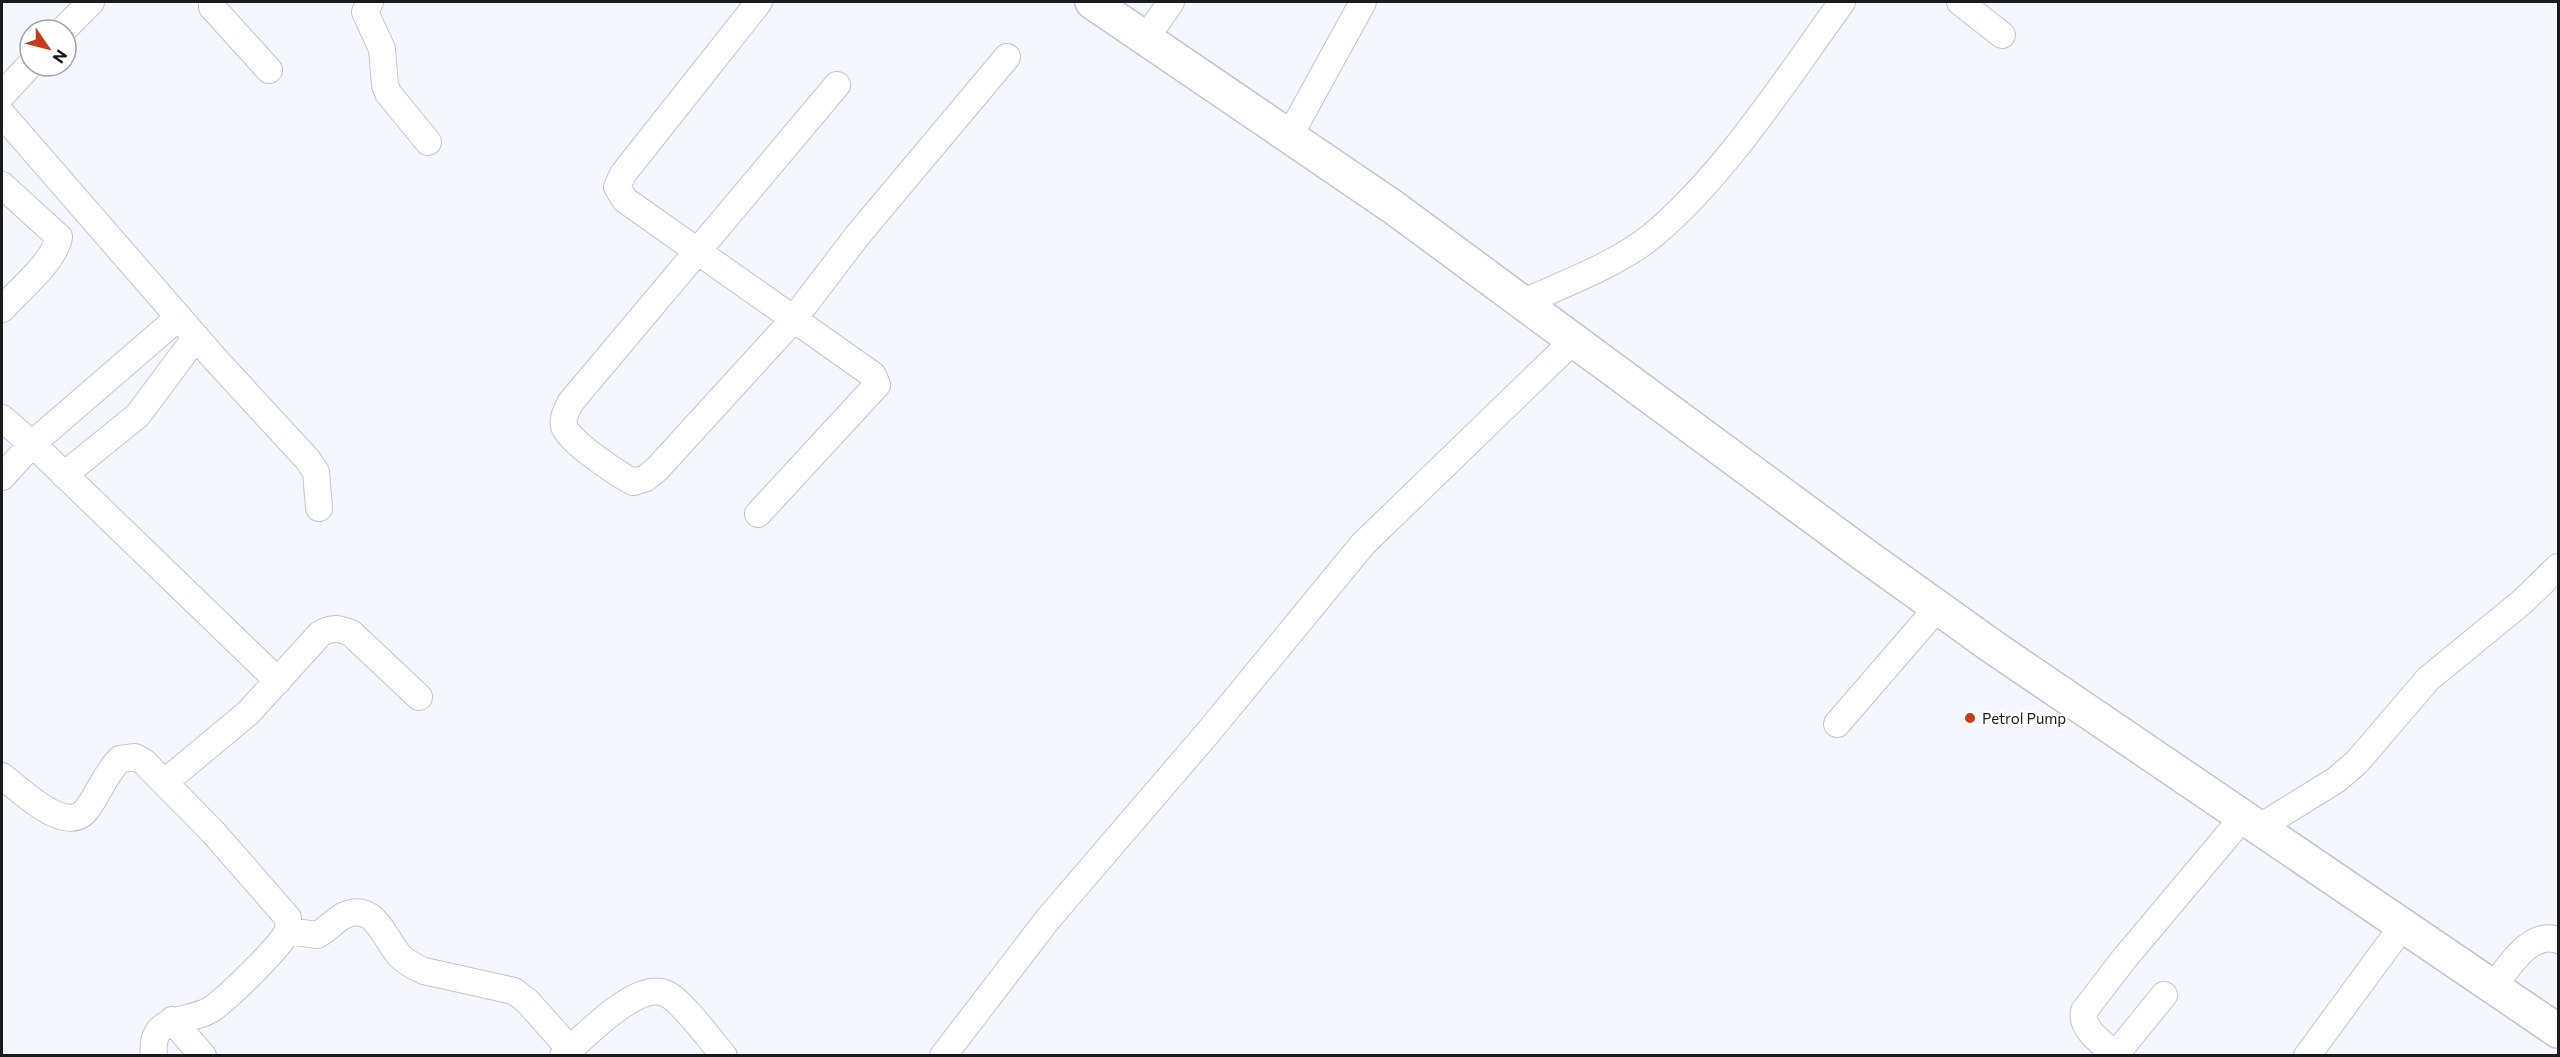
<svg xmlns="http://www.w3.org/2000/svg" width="2560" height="1057" font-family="Commissioner,sans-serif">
<rect width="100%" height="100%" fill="#f4f7ff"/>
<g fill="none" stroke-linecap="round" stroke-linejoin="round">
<!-- minor casing -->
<g stroke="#c2c5cd" stroke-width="28">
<path id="minor" d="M212,2V7L269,70
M370,2L365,12L382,49L385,85L388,93L428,142
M1960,2L2002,35
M63,30L91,2
M1146,38L1171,2
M837,85L570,403C567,410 562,418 564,426C568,441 618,474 633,482L646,478L657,469L793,320L857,236L1007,57
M2,95L30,65
M2,114L215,359L308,460L316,472L319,508
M1290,135L1363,2
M2,185L59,237C55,261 18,291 2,309
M1524,302C1564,284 1620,263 1653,235C1725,175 1787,78 1842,2
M2,418L41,452L278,681
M64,475L138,415L196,337
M2,477L32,444L179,317
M758,514L877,385L873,375L625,200L617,187L623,174L759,2
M1837,724L1938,607
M2,776C21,790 67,837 87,809C99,793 105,774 120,759L135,757L144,762L213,832L288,918C288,923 289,928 287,932C281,946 224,1002 210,1010C186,1024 149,1014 154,1056
M165,782L248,713L320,634C332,627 338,628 351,633L419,697
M2260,827L2336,780L2357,762L2428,679L2522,602L2558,567
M288,931L317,935C327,930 334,921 343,916C375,900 384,939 400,956C406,963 416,967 424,971L514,991L527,1001L570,1049
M2494,986C2509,967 2530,930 2558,940
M172,1020L203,1056
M2116,1054L2164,995
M563,1056C583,1038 638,979 667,994C683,1002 711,1041 724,1056
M943,1056L1048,919L1211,729L1363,544L1575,339
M2117,1056C2104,1044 2080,1030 2084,1011L2124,959L2244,816
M2307,1056L2404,924"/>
</g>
<!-- highway casing -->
<g stroke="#c2c5cd" stroke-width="36">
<path id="highway" d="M1092,2L1393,207L1866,556L1993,647L2558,1031"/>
</g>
<!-- minor -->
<use href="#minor" stroke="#fff" stroke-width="26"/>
<!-- highway -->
<use href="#highway" stroke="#fff" stroke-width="33"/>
</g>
<!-- markers -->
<circle fill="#c53b1b" stroke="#fff" stroke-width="2" cx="1970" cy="718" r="6"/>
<g text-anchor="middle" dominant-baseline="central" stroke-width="4.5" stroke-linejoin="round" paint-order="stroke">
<!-- poi labels -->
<g font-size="15" fill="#1a1b1e" stroke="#fff" text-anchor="start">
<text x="1982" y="718">Petrol Pump</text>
</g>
</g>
<!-- border -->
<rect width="2560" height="1057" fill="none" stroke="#1a1b1e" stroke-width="6"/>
<!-- north arrow -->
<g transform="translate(48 48) rotate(125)"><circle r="28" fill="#ffffff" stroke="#a3a4a5" stroke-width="1.5"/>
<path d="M0-4.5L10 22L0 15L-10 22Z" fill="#c53b1b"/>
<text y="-9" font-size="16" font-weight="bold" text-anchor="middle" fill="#1a1b1e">N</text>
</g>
</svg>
